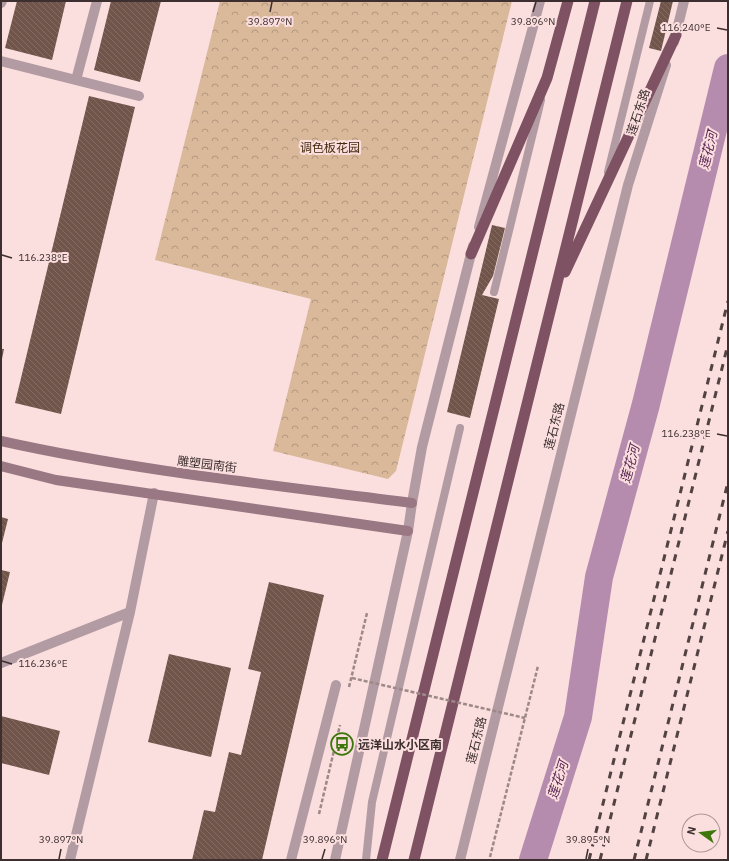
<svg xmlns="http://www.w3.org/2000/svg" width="729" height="861" font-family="'IBM Plex Sans','Noto Sans SC',sans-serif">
<defs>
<pattern id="forest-crowns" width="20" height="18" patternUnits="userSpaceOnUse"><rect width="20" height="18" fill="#dab99a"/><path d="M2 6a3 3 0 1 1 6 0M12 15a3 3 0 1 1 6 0" fill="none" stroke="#b2977e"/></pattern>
<pattern id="building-back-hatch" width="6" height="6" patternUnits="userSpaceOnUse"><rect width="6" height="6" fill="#71554b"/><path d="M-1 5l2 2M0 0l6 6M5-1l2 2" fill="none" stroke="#826b63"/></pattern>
</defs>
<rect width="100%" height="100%" fill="#fbdede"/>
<!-- forest -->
<path fill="url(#forest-crowns)" d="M220,1H512L396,471L388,479L273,451L311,299L155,260Z"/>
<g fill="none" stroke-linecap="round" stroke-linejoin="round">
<!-- river -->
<path stroke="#b58cae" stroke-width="28" d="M533,860L578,717L599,577L646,404L728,68"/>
</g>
<!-- building -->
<path fill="url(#building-back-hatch)" d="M17,1H66L52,60L5,48Z
M111,1H161L140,82L94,70Z
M661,1H673L661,51L649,48Z
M89,96L135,107L61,414L15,403Z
M492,225L505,228L493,276L482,295L499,299L470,418L447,412Z
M1,349H4L2,359H1Z
M1,517L8,519L2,543H1Z
M1,570L10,572L2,605L1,604Z
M269,582L324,595L262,860H192L204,810L215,812L229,752L241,755L261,672L248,669Z
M169,654L231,668L211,757L148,742Z
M1,716L60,731L49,775L1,763Z"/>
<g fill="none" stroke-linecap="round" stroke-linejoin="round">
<!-- path -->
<path stroke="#9e8989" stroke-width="2.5" stroke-dasharray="4 2" stroke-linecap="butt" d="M349,687L367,613
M319,814L340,725
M490,857L538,666"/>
<!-- service -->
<path stroke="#b39ba3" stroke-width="8" d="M608,172L650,1
M494,292L541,100
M366,860L372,802L460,428"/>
<!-- minor -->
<path stroke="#b39ba3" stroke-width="10" d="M1,3L2,1
M1,61L139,96
M76,80L97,1
M1,663L130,612
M70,860L130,612L154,493
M291,860L336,685"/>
<!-- tertiary -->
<path stroke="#b39ba3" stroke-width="10" d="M674,42L684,1
M479,227L540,1
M335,860L408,531L412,503L422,447L473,246
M460,860L628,185L666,65"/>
<!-- secondary -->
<path stroke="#997783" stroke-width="10" d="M1,441C136,471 274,485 412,503
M1,466L56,480L408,531"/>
<!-- trunk -->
<path stroke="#7e5262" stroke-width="11" d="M471,254L547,78L568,1
M565,272L676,35
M382,860L595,1
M414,860L627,1"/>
<!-- rail -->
<path stroke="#524242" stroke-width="3" stroke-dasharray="7 7" stroke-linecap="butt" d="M589,860L728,301
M600,860L728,344
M634,860L728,482
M646,860L728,531"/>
<!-- path-bridge -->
<path stroke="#9e8989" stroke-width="2.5" stroke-dasharray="4 2" stroke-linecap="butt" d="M352,678L525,718"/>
</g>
<!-- ticks -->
<path fill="none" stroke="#3d2f2f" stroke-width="1.5" d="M270,12L272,2M533,12L536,2M717,28L727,30M2,255L12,258M717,434L727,436M2,661L12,664M59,859L61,849M322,859L325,849M586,859L588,849"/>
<!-- icons -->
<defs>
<g id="bus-ring" transform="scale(1.15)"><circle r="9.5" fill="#fbdede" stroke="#3d770c" stroke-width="1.5"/><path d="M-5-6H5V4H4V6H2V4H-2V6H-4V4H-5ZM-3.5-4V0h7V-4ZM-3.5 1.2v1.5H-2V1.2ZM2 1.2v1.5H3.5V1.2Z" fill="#3d770c"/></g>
</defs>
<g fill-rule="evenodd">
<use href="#bus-ring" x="342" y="744"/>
</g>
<g text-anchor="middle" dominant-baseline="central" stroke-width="4" stroke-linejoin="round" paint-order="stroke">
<!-- street labels -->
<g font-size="12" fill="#3d2f2f" stroke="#fbdede">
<text transform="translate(638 112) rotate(-72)">莲石东路</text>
<text transform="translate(554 426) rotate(-76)">莲石东路</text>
<text transform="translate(207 464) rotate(7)">雕塑园南街</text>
<text transform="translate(476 740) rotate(-76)">莲石东路</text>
</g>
<!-- park labels -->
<g font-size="12" fill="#44290a" stroke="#fbdede">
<text x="330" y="147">调色板花园</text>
</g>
<!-- poi labels -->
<g font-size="12" font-weight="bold" fill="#3d2f2f" stroke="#fbdede" text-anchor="start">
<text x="358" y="744">远洋山水小区南</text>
</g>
<!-- water labels -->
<g font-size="13" font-style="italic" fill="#572452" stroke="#fbdede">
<text transform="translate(708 150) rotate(-76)">莲花河</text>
<text transform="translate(630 464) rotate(-75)">莲花河</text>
<text transform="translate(558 780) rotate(-72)">莲花河</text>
</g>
</g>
<g font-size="10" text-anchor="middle" fill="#3d2f2f" stroke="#fbdede" stroke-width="4" stroke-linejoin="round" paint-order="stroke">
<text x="270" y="25">39.897°N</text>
<text x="533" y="25">39.896°N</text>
<text x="686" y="31">116.240°E</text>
<text x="43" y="261">116.238°E</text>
<text x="686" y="437">116.238°E</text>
<text x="43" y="667">116.236°E</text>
<text x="61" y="843">39.897°N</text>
<text x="325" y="843">39.896°N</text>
<text x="588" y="843">39.895°N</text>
</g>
<!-- border -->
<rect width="729" height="861" fill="none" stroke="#3d2f2f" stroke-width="4"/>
<!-- north arrow -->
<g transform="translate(701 833) rotate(284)"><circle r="19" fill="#fbdede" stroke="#af9898"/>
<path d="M0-3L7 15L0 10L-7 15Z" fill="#3d770c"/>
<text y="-6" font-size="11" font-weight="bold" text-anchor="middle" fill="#3d2f2f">N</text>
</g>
</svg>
